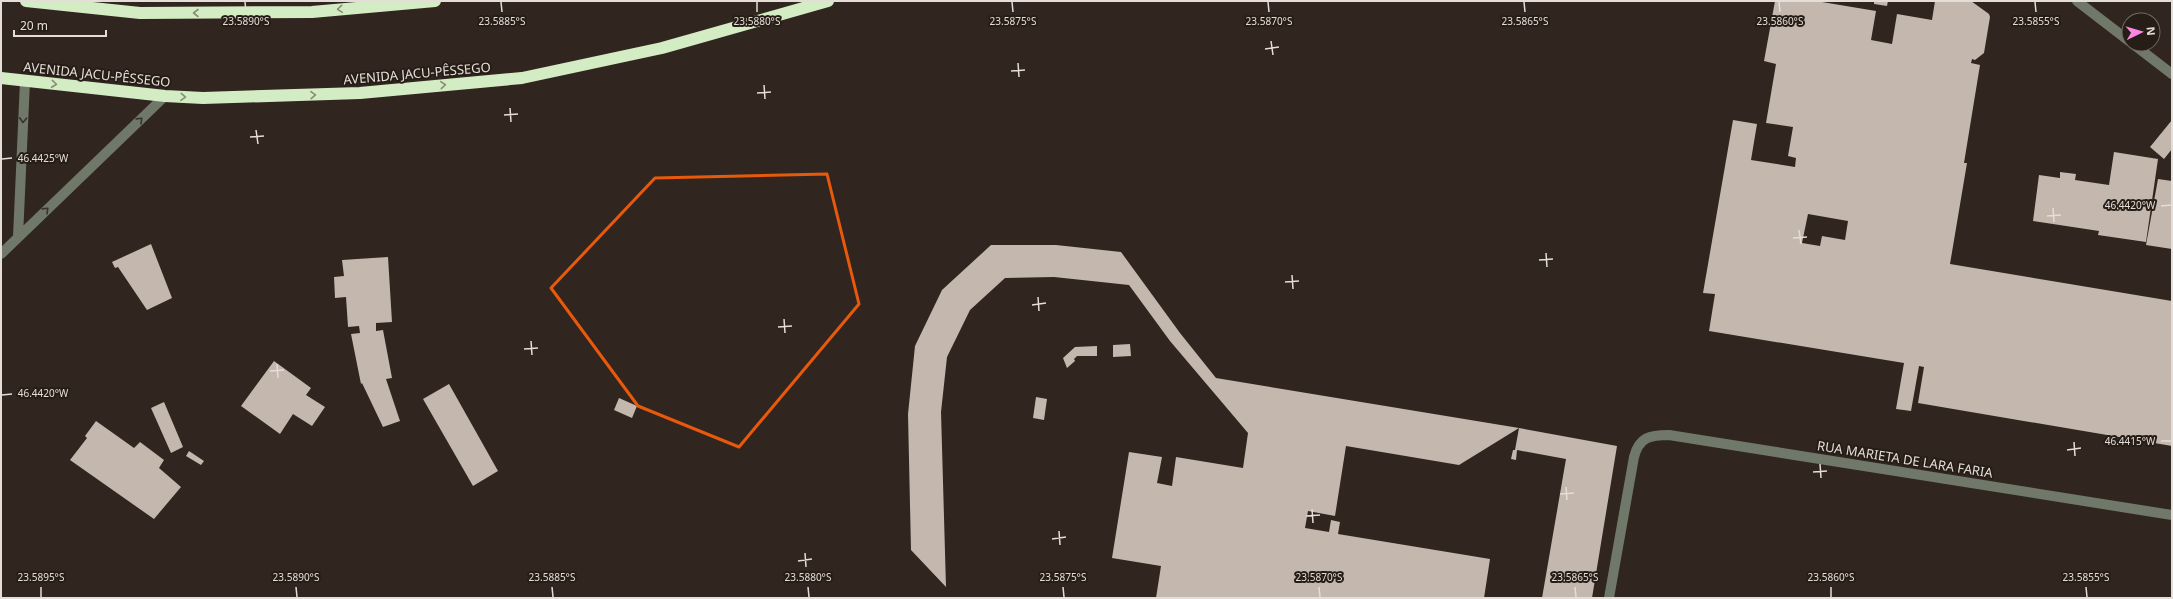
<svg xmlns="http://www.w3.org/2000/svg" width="2173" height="599" font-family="'Noto Sans',sans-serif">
<rect width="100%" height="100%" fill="#30261f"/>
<!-- building -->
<path fill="#c4b7ae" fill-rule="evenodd" d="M1775,1H1816L1876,11L1871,40L1892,44L1897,14L1932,20L1935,1H1971L1989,14L1990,17L1984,53L1975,60L1972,59L1971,63L1980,65L1964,163H1967L1950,264L2172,301V446L1918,403L1924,367L1919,366L1911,411L1896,409L1904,363L1709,331L1715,294L1703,293L1733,120L1757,124L1751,160L1795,167L1796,158L1788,156L1793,127L1766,123L1776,64L1764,61ZM1808,214L1848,221L1845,240L1822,236L1820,246L1802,243Z
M1874,1H1888L1887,6L1874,4Z
M2172,120V149L2164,159L2150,147Z
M2114,152L2158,159L2146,242L2098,235L2099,231L2033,221L2039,175L2060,178V172L2076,174L2075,180L2109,185Z
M2158,179L2172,181V249L2146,245Z
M151,244L172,298L147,310L118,267L115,268L112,262Z
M991,245H1056L1121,252L1180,333L1216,378L1519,428L1459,465L1346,446L1335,516L1308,511L1305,528L1329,532L1331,520L1340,522L1338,534L1490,559L1484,598H1156L1161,566L1112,558L1129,452L1162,457L1157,483L1172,486L1176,457L1243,468L1248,433L1170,341L1129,285L1054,277L1005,278L970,310L947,357L941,412L946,587L911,550L908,414L915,346L942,290Z
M388,257L392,322L376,323V331L383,330L392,378L386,379L400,421L383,427L362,383L361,384L351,334L360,333L359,326L348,327L346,297L335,298L334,277L344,276L342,260Z
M1130,344L1131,356L1113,357V345Z
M1097,346V356H1077L1074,359L1075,361L1067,368L1063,358L1075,347Z
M274,361L311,388L306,395L325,407L312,426L293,414L280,434L241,406Z
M449,384L498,471L473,486L423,399Z
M1036,397L1047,399L1044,420L1033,418Z
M619,398L637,406L632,418L614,410Z
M164,402L183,447L171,453L151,408Z
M96,421L134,448L140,442L164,460L159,468L181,487L154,519L70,460L87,438L85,436Z
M1519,428L1617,446L1592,598H1542L1566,459L1517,450L1516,460L1511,459L1513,450H1515Z
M189,451L204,461L201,465L186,456Z"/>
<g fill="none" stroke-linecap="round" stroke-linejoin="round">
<!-- minor -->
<path stroke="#707969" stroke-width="10" d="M2077,1L2129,41
M2133,44L2172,74
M18,237L25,81
M1,254L165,96
M1609,598L1634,457C1639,437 1650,435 1669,435L2172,515"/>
<!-- highway -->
<path stroke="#d4ecc4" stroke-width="12" d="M26,1L140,13L312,12L435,1
M1,78L165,96L203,98L360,93L522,78L662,48L828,1"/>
</g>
<!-- one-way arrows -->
<defs><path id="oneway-chevron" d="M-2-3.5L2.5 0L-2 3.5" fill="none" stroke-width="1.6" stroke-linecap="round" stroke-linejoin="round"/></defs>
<g stroke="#868f76">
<use href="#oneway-chevron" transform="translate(340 9) rotate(175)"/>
<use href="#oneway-chevron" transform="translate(196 13) rotate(180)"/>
<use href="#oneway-chevron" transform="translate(54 84) rotate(6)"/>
<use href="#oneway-chevron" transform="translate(443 85) rotate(-5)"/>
<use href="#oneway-chevron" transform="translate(313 95) rotate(-2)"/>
<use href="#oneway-chevron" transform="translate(183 97) rotate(3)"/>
</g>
<g stroke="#38342b">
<use href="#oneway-chevron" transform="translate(23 120) rotate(93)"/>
<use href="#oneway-chevron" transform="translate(140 120) rotate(-44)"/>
<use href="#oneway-chevron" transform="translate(46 210) rotate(-44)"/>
</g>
<!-- marked area -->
<path fill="none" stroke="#e8590c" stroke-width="3" stroke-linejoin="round" d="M827,174L859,304L739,447L638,406L551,288L655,178Z"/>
<!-- ticks -->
<path fill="none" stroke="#e4ddd8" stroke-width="1.5" d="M245,2L246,12M501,2L502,12M757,2V12M1012,2L1013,12M1268,2L1269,12M1524,2L1525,12M1779,2L1780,12M2035,2L2036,12M1271,41L1273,55M1265,49L1279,47M1018,63L1019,77M1011,71L1025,70M764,85L765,99M757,93L771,92M510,108L511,122M504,115L518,114M256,130L258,144M250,137L264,136M2,159L12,158M2161,206L2171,205M2053,208L2054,222M2047,216L2061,215M1799,230L1801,244M1793,238L1807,237M1546,253L1547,267M1539,260L1553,259M1292,275L1293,289M1285,282L1299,281M1038,297L1039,311M1032,305L1046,303M784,319L785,333M778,327L792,326M531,341L532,355M524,349L538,348M277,364L278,378M270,371L284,370M2,395L12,394M2161,441H2171M2074,442L2075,456M2067,450L2081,448M1820,464L1821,478M1813,472L1827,471M1566,487L1567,500M1560,494L1574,493M1312,509L1313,523M1306,516L1320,515M1059,531L1060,545M1052,539L1066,537M805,553L806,567M798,561L812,559M41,587V597M296,587L297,597M552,587L553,597M808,587L809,597M1063,587L1064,597M1319,587L1320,597M1575,587L1576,597M1831,587V597M2086,587L2087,597"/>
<g text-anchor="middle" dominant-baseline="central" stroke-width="4" stroke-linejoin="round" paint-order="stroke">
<!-- street labels -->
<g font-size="13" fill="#e4ddd8" stroke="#261d16">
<text transform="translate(417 73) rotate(-5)">AVENIDA JACU-PÊSSEGO</text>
<text transform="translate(97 74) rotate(6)">AVENIDA JACU-PÊSSEGO</text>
<text transform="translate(1905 459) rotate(9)">RUA MARIETA DE LARA FARIA</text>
</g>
</g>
<g font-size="10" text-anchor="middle" fill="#e4ddd8" stroke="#261d16" stroke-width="4" stroke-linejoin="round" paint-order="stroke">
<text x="246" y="25">23.5890°S</text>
<text x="502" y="25">23.5885°S</text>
<text x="757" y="25">23.5880°S</text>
<text x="1013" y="25">23.5875°S</text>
<text x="1269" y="25">23.5870°S</text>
<text x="1525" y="25">23.5865°S</text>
<text x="1780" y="25">23.5860°S</text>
<text x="2036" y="25">23.5855°S</text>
<text x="43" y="162">46.4425°W</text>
<text x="2130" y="209">46.4420°W</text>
<text x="43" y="397">46.4420°W</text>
<text x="2130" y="445">46.4415°W</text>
<text x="41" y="581">23.5895°S</text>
<text x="296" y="581">23.5890°S</text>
<text x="552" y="581">23.5885°S</text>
<text x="808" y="581">23.5880°S</text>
<text x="1063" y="581">23.5875°S</text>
<text x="1319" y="581">23.5870°S</text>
<text x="1575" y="581">23.5865°S</text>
<text x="1831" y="581">23.5860°S</text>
<text x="2086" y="581">23.5855°S</text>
</g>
<!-- border -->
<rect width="2173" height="599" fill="none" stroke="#e4ddd8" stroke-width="4"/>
<!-- north arrow -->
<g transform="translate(2141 32) rotate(85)"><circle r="19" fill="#261d16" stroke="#726a64"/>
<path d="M0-3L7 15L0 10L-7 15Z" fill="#fd86e2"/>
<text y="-6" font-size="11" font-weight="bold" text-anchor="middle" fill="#e4ddd8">N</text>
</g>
<!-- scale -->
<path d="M14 30v6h92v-6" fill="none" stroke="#e4ddd8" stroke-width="2"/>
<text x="20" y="30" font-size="12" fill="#e4ddd8" stroke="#261d16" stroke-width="3" paint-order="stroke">20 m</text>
</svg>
